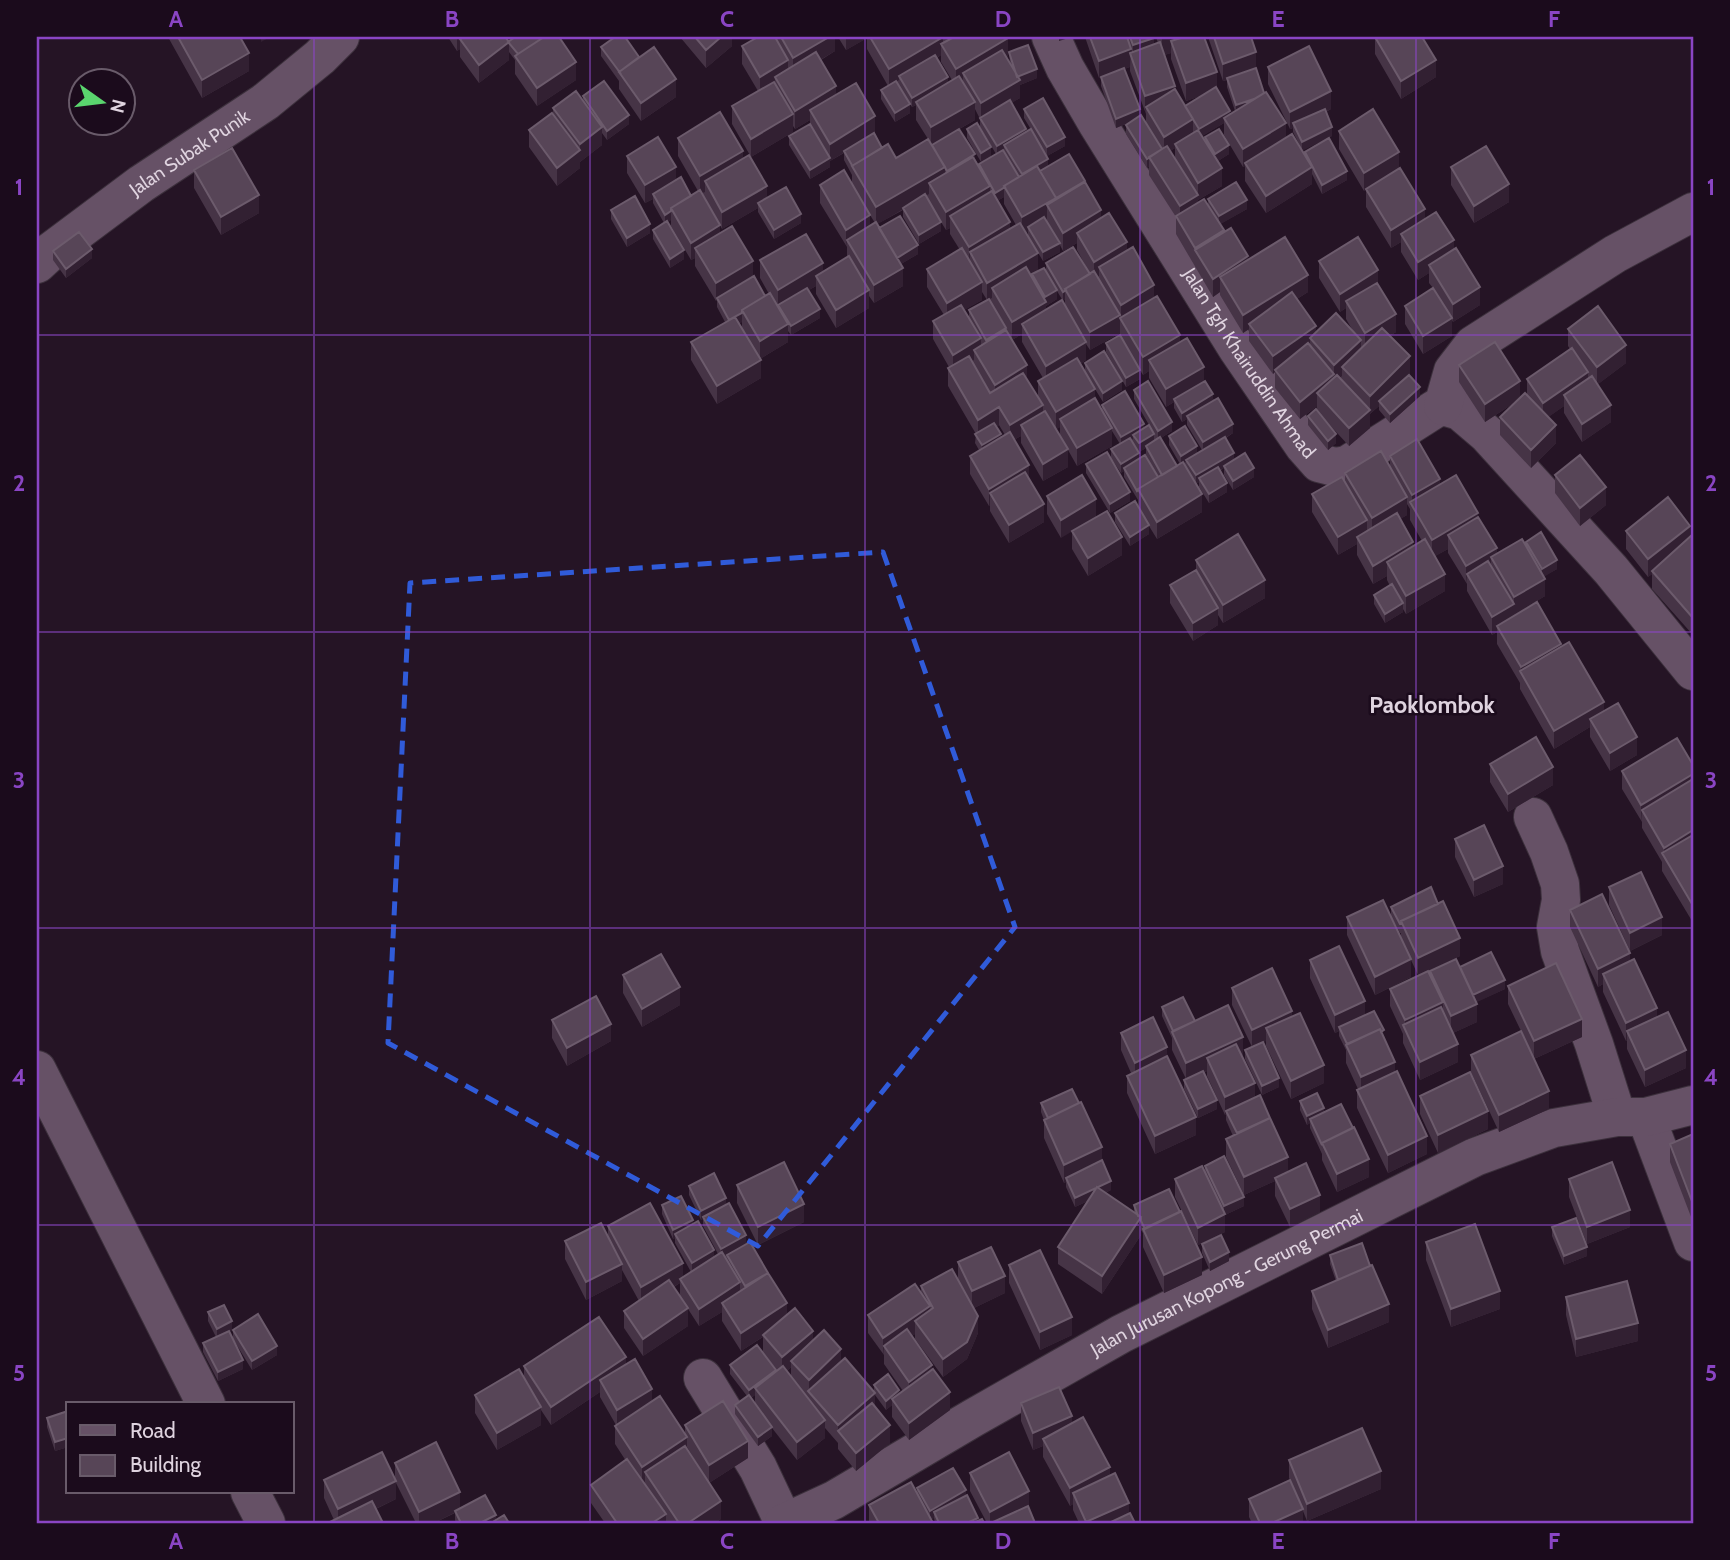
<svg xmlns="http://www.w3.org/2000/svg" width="1730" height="1560" font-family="Cabin,sans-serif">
<rect width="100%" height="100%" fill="#251425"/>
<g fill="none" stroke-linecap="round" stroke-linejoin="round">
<!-- minor casing -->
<g stroke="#3c303c" stroke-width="40">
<g id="minor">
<path id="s1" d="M1051,37L1065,68L1097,123L1237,348L1304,446L1319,463L1335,467L1347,465L1435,409L1443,406L1460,411L1487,434L1611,570L1693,671"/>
<path id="s2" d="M37,264L50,252L141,184L265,102L320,57L340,37"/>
<path d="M1443,406L1453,371L1473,345L1615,254L1693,212"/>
<path d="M1533,817L1549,852L1560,884L1561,900L1556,927L1560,951L1594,1044L1617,1117"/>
<path d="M37,1070L206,1404"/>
<path d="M1646,1117L1693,1242"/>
<path d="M703,1378L758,1468L784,1523"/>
<path d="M250,1492L266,1523"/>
<path id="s3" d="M784,1523L834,1500L973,1418L1121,1334L1475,1157L1554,1128L1617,1117H1646L1693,1105"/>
</g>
</g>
<!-- minor -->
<use href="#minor" stroke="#665166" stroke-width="38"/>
</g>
<!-- wall -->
<path fill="#463446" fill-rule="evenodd" d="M168,37H240L249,71L202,98Z
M448,37H515L576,80L537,106L515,74V60L509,52V60L479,83L460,57V49L457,51Z
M680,37H732V46L706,68Z
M758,37H835V51L821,60L836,94L875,134L882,148L896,158L928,139L916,120V105L912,107L910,104V113L895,122L881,99V90L888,86L867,49V38L846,50L838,37H1007L1008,56L1006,57L1010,64L1009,52L1037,78L1020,85V98L1011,103L1026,132L1048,167L1101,218L1127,250L1233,433L1226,438L1234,460L1254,477L1233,490L1224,475V468L1220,471L1227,492L1209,503L1199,487V482L1196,484L1202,512L1157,539L1149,526V534L1130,546L1115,522V513L1138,506V500L1124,477V471L1121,473L1111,458V449L1120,444L1112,431V446L1077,466L1068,450V467L1043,481L1021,443V436L1014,440L1044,522L1009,543L990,511V506H989L970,474V456L979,450L975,443L976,434L948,386V368L949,367L933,339V321L944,315L927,287V269L960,250L950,234V228L946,230L941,222V231L919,244L903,217V210L877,224L879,228L918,254L901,264L903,286L874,303L869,296V308L836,328L816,294V286L809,290L820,318L791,335L788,331V342L760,359L742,328V322L739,323L761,378L717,404L691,360V342L725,322L717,307V300L716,301L695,266V258L691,260L671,226V220L667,222L684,259L670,268L653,239V230L664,223L653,203V199L645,203L627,173V156L676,180L691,196L698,191L678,156V138L743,158L767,198L801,223L774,239L758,212V208L722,229L720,225V233L765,296L769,294L760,278V260L823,271L847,257V247L820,203V185L852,183V175L844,160V153L830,161V167L810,179L789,145V136L810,125V120L795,129L793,126V132L751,157L732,124V106L758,91L742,64V46ZM941,55V62L952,80L948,83L937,58ZM975,109L980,119V127L996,154L979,164V166L975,159L932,145L975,120ZM1004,197V204L1016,225L1010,228L997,201ZM870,215L875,223L870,226ZM1028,232V236L1043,261L1060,252V245L1063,251L1077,243V250L1090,274L1046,263V272L1032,274V277L1031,275L1038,271L1026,233ZM1057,291L1063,301L1065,299V306L1046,309V306L1057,299ZM982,292L987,300L969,310V317L964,310L982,300ZM1120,321V335L1106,343V352L1126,387L1140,379V370L1143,375L1149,371V378L1166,407L1174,402V408L1182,422L1187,419V425L1202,450L1197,453L1169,436V445L1180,464L1177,466L1161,438L1172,431L1134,390V399L1149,425L1144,428L1102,405V410L1095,398V389L1103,402L1122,390L1085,363V371L1080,364L1086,360V344L1090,350L1120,333ZM1006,329L1012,340L1022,334V342L1043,378L1038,381V397L1027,379ZM999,425L1005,435L1001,438L996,427ZM1060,427V436L1056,429ZM1146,448V455L1158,477L1139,459V452Z
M1085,37H1127L1131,53L1132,52L1127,37H1153L1154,45L1158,43L1156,37H1204L1217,90L1230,114L1235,111L1227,87V80L1223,81L1209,40V37H1251L1256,69L1264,93L1286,138L1301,148L1293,132V128L1290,129L1268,84V67L1331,109L1326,112L1332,136L1302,150L1305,155V152L1347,180L1322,194L1312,174V184L1266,213L1245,181V166L1243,167L1224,135V123L1202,136L1205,140V137L1229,154L1218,161L1222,186L1198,200V202L1208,205V199L1247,209L1220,224L1224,232L1248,260L1308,292L1297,299L1316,332L1353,331L1346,319V308L1340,312L1319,278V261L1378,285L1396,332L1390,336L1410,374L1409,375L1420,396L1390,423L1379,410V406L1370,414V413V428L1349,446L1317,411V406L1300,419L1275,388V372L1273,374L1249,341V329L1243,333L1220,295V292L1213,297L1176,234V217L1149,175V166L1147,168L1126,134V125L1131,122L1116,128L1101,86V78H1099ZM1171,53V59L1186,101L1203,95L1185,106L1175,89L1164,55ZM1130,67V71L1146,114V122L1140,116L1124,69ZM1175,148V159L1170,151Z
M1375,37L1436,77L1401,99L1375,54Z
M601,47L639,57L676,97L641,121L619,89V81L601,56Z
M583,96L629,124L607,140L602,133V145L580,162V168L557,186L529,147V130L553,114V108L583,100Z
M1024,109L1065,146L1047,156L1024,118Z
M967,129L991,156L981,162L967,138Z
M1339,131L1399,169L1425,218L1454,249L1480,305L1453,322L1452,320V336L1423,354L1405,324V306L1433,288L1429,283V273L1418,280L1401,252V242L1391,248L1366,207V189L1364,191L1339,149Z
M1451,167L1509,202L1474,223L1451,185Z
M194,170L259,213L221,235L194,188Z
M611,210L650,233L627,247L611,219Z
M53,251L92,258L66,278L53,260Z
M1568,329L1626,363L1598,384L1611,422L1582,442L1564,413V406L1548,417L1556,443L1531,468L1500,435V417L1514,403L1485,422L1459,382V365L1520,397L1527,395V379L1570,349L1568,346Z
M1308,416L1336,443L1328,450L1308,425Z
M1390,456L1440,485L1478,518L1497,554L1526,545V542L1557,569L1544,576L1545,596L1514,615V613V616L1561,647L1604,711L1637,755L1610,771L1590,737V727L1554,749L1520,689V683L1497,644V632L1492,635L1467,591V584L1448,553V549L1435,556L1445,591L1406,614L1403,609V612L1385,623L1374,604V595L1390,586L1387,580V576L1373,584L1357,555V544L1338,555L1312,512V494L1345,483V473L1390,466ZM1407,504L1410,509V520L1422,541L1413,546L1400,519L1407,515Z
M1086,464L1130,501L1110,513L1086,473Z
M1082,475L1061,538L1047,514V496Z
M1555,475L1606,505L1580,526L1555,493Z
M1072,531L1122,555L1088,576L1072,549Z
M1626,531L1690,537L1693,535V635L1652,589V574L1648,577L1626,549Z
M1196,560L1265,598L1223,623L1218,615V625L1193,641L1170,603V585L1196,570Z
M1490,764L1553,785L1508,812L1490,782Z
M1693,765V920L1692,921L1662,871V862L1642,828V822L1622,789V771Z
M1455,839L1503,884L1474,897L1455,857Z
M1609,887L1662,935L1630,951L1609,905Z
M1391,907L1460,956L1428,971L1430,975V971L1460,969L1505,989L1476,1002L1477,1022L1453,1033L1458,1062L1420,1080L1403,1043V1034L1390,1006V989L1418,975L1411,960V977L1375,995L1347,935V917L1401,938V933H1400L1391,916Z
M1570,910L1630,961L1657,1017L1686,1068L1645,1087L1627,1049V1040L1626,1041L1603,992V984L1598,987L1570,927Z
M1310,960L1365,1015L1384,1038L1395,1072L1427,1154L1388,1173L1357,1108V1090L1358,1089L1346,1063V1050L1339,1036V1031L1335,1033L1310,978Z
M623,975L680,1005L642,1027L623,993Z
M1508,986L1582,1037L1534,1059L1549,1109L1499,1132L1471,1072V1055L1521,1031L1508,1004Z
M1232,988L1292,1017L1324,1083L1291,1099L1266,1046V1041L1263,1042L1279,1087L1262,1095L1245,1059V1050L1252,1047L1232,1005Z
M1692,1006H1693V1026L1692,1024Z
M1162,1007L1195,1021L1243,1054L1242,1055L1255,1097L1288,1172L1320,1212L1290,1227L1275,1196V1181L1244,1195L1226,1157V1139L1233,1136L1226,1120V1115H1225L1207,1076V1071L1204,1073L1217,1109L1198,1118L1184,1089V1080L1186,1079L1172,1050V1038L1162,1016Z
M552,1020L611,1041L567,1066L552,1038Z
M1121,1033L1167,1056L1196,1135L1155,1154L1127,1093V1076L1131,1073L1121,1050Z
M1420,1096L1488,1129L1438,1153L1420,1114Z
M1300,1101L1353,1128L1369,1177L1337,1192L1322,1160V1154L1310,1128V1123L1307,1125L1300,1110Z
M1041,1103L1102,1160L1111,1190L1105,1193L1134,1212V1205L1202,1275L1164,1293L1143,1247V1233L1141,1230V1235L1102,1294L1058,1264V1247L1088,1201L1075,1207L1066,1187V1182L1064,1183L1044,1138V1120L1041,1112Z
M1693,1134V1222L1670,1162V1144Z
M1205,1166L1244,1206L1225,1215V1232L1198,1245L1175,1197V1179L1205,1170Z
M1569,1179L1630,1227L1587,1244L1569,1197Z
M737,1185L804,1222L758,1245L737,1203Z
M689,1186L726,1204L746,1244L787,1315L813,1340L841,1361L874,1392V1385L899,1394L903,1391L884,1364V1355L868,1333V1315L921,1293V1286L958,1280V1262L1005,1293L974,1308L978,1333L967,1359L943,1377L915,1339V1334L912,1336L932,1370L950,1410L909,1440L892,1417V1405L886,1410L875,1395V1406L890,1443L856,1471L838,1449V1443L825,1428V1438L797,1460L772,1428V1436L758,1446L735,1414V1405L747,1396L730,1374V1365L763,1352V1337L741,1351L722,1321V1312L699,1326L688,1309V1326L643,1356L624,1328V1311L639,1301L622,1270V1281L586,1300L565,1259V1241L608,1236V1226L683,1277L691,1272L675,1243V1238L673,1239L662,1214V1205L693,1223L714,1257L718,1254L703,1226V1219L701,1220L689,1195ZM680,1283V1296L674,1287ZM768,1359L778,1371L776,1372ZM791,1367V1377L787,1371ZM755,1395V1404L751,1398Z
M1552,1227L1587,1256L1564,1265L1552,1236Z
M1426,1242L1500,1309L1451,1327L1426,1260Z
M1202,1244L1229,1261L1210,1271L1202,1253Z
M1330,1255L1389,1322L1328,1348L1312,1309V1291L1336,1281L1330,1264Z
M1009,1265L1072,1335L1040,1350L1009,1283Z
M1566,1297L1638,1341L1576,1357L1566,1315Z
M208,1312L232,1330L229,1332L243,1369L218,1381L203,1352V1343L216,1337L208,1321Z
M233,1330L277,1355L252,1370L233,1339Z
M626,1365L652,1401L685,1433V1425L748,1458L709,1483L687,1447V1449L721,1519L714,1523H667L666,1522V1523H605L591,1503V1485L626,1461L615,1444V1426L616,1425L600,1397V1392L551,1425L541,1410V1425L497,1450L475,1413V1395L524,1378V1366Z
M1021,1403L1072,1423L1110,1476L1129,1514L1135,1523H1079L1073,1510V1504L1070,1506L1043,1457V1446L1033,1450L1021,1421Z
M68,1411V1447L55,1451L47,1427V1418Z
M1289,1460L1381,1489L1307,1521L1303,1511V1523H1252L1249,1517V1499L1291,1482L1289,1478Z
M395,1463L460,1508L509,1523H456L455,1520V1513L434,1523H416L396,1483V1499L376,1509L334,1520L324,1498V1480L395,1479Z
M970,1473L1029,1508L1036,1523H1041H987L970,1491Z
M917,1488L966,1496L978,1521L984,1523H935L934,1518L931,1519L933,1523H869V1505L917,1493Z"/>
<!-- shaded-wall -->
<path fill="#322032" d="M261,37H270L261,42Z
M457,37H480L460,39V49L457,51Z
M507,37H515L507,43Z
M721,37H732V46L706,68V50Z
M829,37H835V51L793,76V58Z
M846,37H867V38L846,50Z
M943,37V47L941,44V55L901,79L899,76V80L889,86V69Z
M1059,37H1072L1059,41Z
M1166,37H1197L1171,41V53L1162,56V38Z
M1008,38V56L967,80L963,73V82L956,86V69Z
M1154,38V47L1133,54V45Z
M509,42V60L479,83V65Z
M1131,49L1130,67L1099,78V61Z
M1256,52V70L1223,81V64Z
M249,53V71L202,98V80Z
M788,60V78L775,77V86L760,95V77Z
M1436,60V77L1401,99V81Z
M576,62V80L537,106V88Z
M1037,69V78L1020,85V98L981,121V103L1017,77Z
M1217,72V90L1186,101V83Z
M948,77V86L916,102V105L912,107V98Z
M676,79V97L641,121V103Z
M836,86V104L810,110V120L795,129V111Z
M1175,86V103L1146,107L1145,114V96Z
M1331,91V109L1295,127L1293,123V128L1290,129V112Z
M1265,95L1236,114V105Z
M975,102V120L931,145V127Z
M910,104V113L895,122V113Z
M1140,109V118L1116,128V119Z
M1230,111V120L1224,118V123L1199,138V129Z
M793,114V132L751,157V139Z
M629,115V124L607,140V131Z
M875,116V134L830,161V167L810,179V170L830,158V144Z
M1193,119V137L1175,144V148L1164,155V137Z
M1286,123V141L1245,163V166L1243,167V149Z
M602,127V145L580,162V168L557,186V168L580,151V144Z
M1332,127V136L1302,151V142Z
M1026,129V138L1004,145V151L997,155V146Z
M1065,137V146L1047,156V147Z
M1229,145V154L1215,163V154Z
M991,147V156L981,162V153Z
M743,151V169L705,181V192L700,194V176Z
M1399,152V169L1364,191V173Z
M975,154V163L947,180V171Z
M1149,157V166L1147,168V159Z
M1048,159V168L1022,183V174Z
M676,167V185L653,194V199L645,203V185Z
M945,167V185L929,183V194L876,225V207Z
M1312,167V184L1266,213V196Z
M1222,168V186L1198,200V183Z
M1347,171V180L1322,194V185Z
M1509,184V202L1474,223V206Z
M767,186V203H758V208L722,229V212Z
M990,186V204L950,216V228L946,230V212Z
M1004,188V197L995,202V193Z
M259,195V213L221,235V217Z
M1198,195V213L1180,224V206Z
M1056,198V216L1047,205V221L1028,227V232L1022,235V217Z
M1247,200V209L1219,225V216Z
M1425,209V227L1401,234V242L1391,248V230Z
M1101,210V228L1077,233V243L1063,251V233Z
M671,211V220L665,224V215Z
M801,214V223L774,239V230Z
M870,215V233L847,240L846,247V230Z
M941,222V231L919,244V235Z
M1010,222V240L970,252L969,265V247Z
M650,224V233L627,247V238Z
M720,225V243L695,248V258L691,260V243Z
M1224,230V248L1195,250V266V248Z
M1454,240V258L1429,265V273L1418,280V262Z
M1127,242V260L1099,267V276L1094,279V262Z
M1060,243V252L1043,261V252Z
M918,245V254L896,267V258Z
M92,249V258L66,278V269Z
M684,250V259L670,268V259Z
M1038,253V271L997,295L992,288V298L987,300V283Z
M1248,256V274L1220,277V292L1213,297V279Z
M753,261V279L717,298L716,301V283Z
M823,263V281L816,276V286L779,307L778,306V290Z
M903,268V286L874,303V285Z
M1378,270V288L1346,301V308L1340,312V294Z
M1308,275V292L1252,327L1249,324V329L1243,333V315Z
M982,282V300L947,320V303Z
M1154,285V303L1121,319V305Z
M1480,287V305L1453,322V304Z
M869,290V308L836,328V310Z
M1057,290V299L1046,306V319L1022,324V334L1012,340V322L1045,302V297Z
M1065,290V299L1063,301V292Z
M820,309V318L791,335V326Z
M742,313V322L730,329V320Z
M1396,314V332L1365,351V333Z
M1120,315V333L1090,350V332Z
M1452,318V336L1423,354V336Z
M788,324V342L760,359V341Z
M1316,326V343L1310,338V348L1275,370V372L1273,374V356Z
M1006,328V337L986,349V340Z
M1180,335V353L1149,360V371L1143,375V357Z
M981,338V356L974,350V360L953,373V355Z
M1361,340V357L1342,367V376L1334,383V365Z
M1086,342V360L1046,384V366Z
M1626,345V363L1597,385V367Z
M1410,356V374L1381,404L1379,401V406L1370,414V396Z
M761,360V378L717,404V386Z
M1027,365V383L995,402V385Z
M1204,367V385L1174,399V402L1166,407V389Z
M1140,370V379L1126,387V378Z
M1588,372V389L1564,395V406L1543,421V403Z
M1334,374V392L1317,393V406L1300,419V402Z
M1122,381V390L1103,402V393Z
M1520,381V399L1485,422V404Z
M1420,387V396L1390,423V414Z
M1095,389V406L1060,419V427L1056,430V412Z
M1213,394V403L1187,416V419L1182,422V413Z
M1043,405V423L1021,425V436L1010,442V425Z
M1611,405V422L1582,442V424Z
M999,407V425L978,438V420Z
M1370,410V428L1349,446V428Z
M1172,422V431L1158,440V431Z
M1144,424V433L1133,435V439L1121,446V437Z
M1233,424V433L1203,451V442Z
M1556,425V443L1531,468V450Z
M1112,428V446L1077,466V448Z
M1001,434V443L982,454V445Z
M1154,434V443L1146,446V448L1139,452V443Z
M1336,434V443L1328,450V441Z
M1197,446V455L1186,460V462L1181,465V456Z
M1068,449V467L1043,481V464Z
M1139,453V462L1124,468V471L1121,473V464Z
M1234,453V462L1224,466V468L1201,481L1199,478V482L1196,484V475Z
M1029,465V483L990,493V506H989V489Z
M1254,468V477L1233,490V481Z
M1440,479V497L1412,506V495Z
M1227,483V492L1209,503V494Z
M1606,487V505L1580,526V508Z
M1130,492V501L1110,513V504Z
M1202,494V512L1157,539V522Z
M1407,497V515L1372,536V518Z
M1096,499V517L1061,538V520Z
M1044,504V522L1009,543V525Z
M1478,513V531L1448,535V549L1432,558V540Z
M1367,520V538L1357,537V544L1338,555V537Z
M1149,525V534L1130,546V537Z
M1690,526V543L1652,571V574L1648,577V559Z
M1122,537V555L1088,576V558Z
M1413,542V560L1387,562V576L1373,584V566Z
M1497,548V566L1491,557V569L1467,574L1466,584V566Z
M1557,560V569L1542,578V569Z
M1445,574V591L1406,614V596Z
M1545,579V596L1514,615V597Z
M1265,580V598L1223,623V605Z
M1403,603V612L1385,623V614Z
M1514,604V622L1497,626V632L1492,635V617Z
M1218,608V625L1193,641V623Z
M1561,644V662L1521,673V667Z
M1604,702V719H1590V727L1554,749V731Z
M1637,737V755L1610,771V753Z
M1553,767V785L1508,812V794Z
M1693,774V792L1642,810L1641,823V805Z
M1693,830V848L1664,856V848Z
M1503,866V884L1474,897V880Z
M1693,903V920L1692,921V904Z
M1662,917V935L1630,951V933Z
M1460,938V956L1418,976V958Z
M1630,953V971L1603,974V984L1598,987V969Z
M1411,959V977L1375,995V977Z
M1505,980V989L1473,1004V995Z
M680,987V1005L642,1027V1009Z
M1365,1001V1019L1339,1027V1031L1335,1033V1015Z
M1443,1002V1020L1405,1029V1020Z
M1477,1004V1022L1451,1034V1016Z
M1657,1008V1026L1627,1031V1040L1626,1041V1023Z
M1292,1011V1028H1266V1041L1252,1048V1030Z
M1582,1019V1037L1534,1059V1041Z
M611,1024V1041L567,1066V1048Z
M1243,1037V1054L1212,1069L1207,1058V1071L1186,1081V1063Z
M1458,1044V1062L1420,1080V1062Z
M1167,1047V1065L1135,1081V1063Z
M1686,1050V1068L1645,1087V1070Z
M1395,1062V1079L1361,1095V1077Z
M1324,1065V1083L1291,1099V1081Z
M1279,1078V1087L1262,1095V1086Z
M1255,1083V1101L1226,1111V1115H1225V1097Z
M1549,1091V1109L1499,1132V1115Z
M1217,1100V1109L1198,1118V1109Z
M1324,1108V1117L1310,1119V1123L1307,1125V1116Z
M1488,1111V1129L1438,1153V1135Z
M1196,1117V1135L1155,1154V1136Z
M1427,1136V1154L1388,1173V1155Z
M1102,1147V1165L1066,1178V1182L1064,1183V1165Z
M1288,1157V1175L1275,1178V1181L1244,1195V1177Z
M1369,1159V1177L1337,1192V1174Z
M1111,1181V1190L1075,1207V1198Z
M1320,1195V1212L1290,1227V1209Z
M1244,1197V1206L1225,1215V1232L1198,1245V1228L1224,1215V1206Z
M726,1198V1207L703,1217V1219L701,1220V1211Z
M804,1204V1222L758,1245V1227Z
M1630,1210V1227L1587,1244V1227Z
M1141,1217V1235L1102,1294V1276Z
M693,1220V1229L675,1234V1238L673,1239V1230Z
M746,1235V1244L721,1258V1249Z
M1587,1247V1256L1564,1265V1256Z
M714,1250V1259L692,1272V1263Z
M1229,1252V1261L1210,1271V1262Z
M1202,1257V1275L1164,1293V1275Z
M683,1263V1281L680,1279V1283L641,1305V1287Z
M622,1264V1281L586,1300V1282Z
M1005,1276V1293L972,1309V1291Z
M740,1282V1300L722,1303V1312L699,1326V1309Z
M1500,1291V1309L1451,1327V1309Z
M787,1303V1321L741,1351V1333Z
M1389,1304V1322L1328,1348V1330Z
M930,1306V1324L915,1321V1334L888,1352L884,1346L883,1356V1338Z
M688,1308V1326L643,1356V1339Z
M978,1316V1333L967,1359L943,1377V1359Z
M1072,1317V1335L1040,1350V1332Z
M232,1321V1330L217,1338V1329Z
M1638,1323V1341L1576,1357V1339Z
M813,1331V1349L791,1361V1367L782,1375V1357Z
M277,1346V1355L252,1370V1361Z
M841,1349V1366L809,1392V1380Z
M626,1357V1375L600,1380V1392L551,1425V1407Z
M243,1360V1369L218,1381V1372Z
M932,1365V1383L909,1399V1382Z
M776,1370V1379L755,1388V1395L749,1399V1390Z
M652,1389V1407L617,1427V1410Z
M899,1390V1399H892V1405L886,1410V1401Z
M950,1392V1410L909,1440V1423Z
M875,1393V1411L838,1431V1443V1425Z
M541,1407V1425L497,1450V1433Z
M1072,1416V1434L1043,1439V1446L1033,1450V1433Z
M825,1420V1438L797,1460V1442Z
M890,1425V1443L856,1471V1453Z
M772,1427V1436L758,1446V1437Z
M687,1437V1455L645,1472V1483L642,1485V1467Z
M68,1438V1447L55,1451V1442Z
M748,1441V1458L709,1483V1465Z
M1110,1467V1484L1073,1493V1504L1070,1506V1488Z
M1381,1471V1489L1307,1521V1504Z
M396,1481V1499L346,1523H338V1509Z
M966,1490V1499L934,1512V1518L930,1520V1511Z
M1029,1491V1509L990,1523V1512Z
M460,1492V1510L434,1523H419V1512Z
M721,1501V1519L714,1523H688Z
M1129,1503V1521L1124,1523H1086Z
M1303,1509V1523H1272Z
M666,1514V1523H652Z
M496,1515V1523H480Z"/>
<!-- building -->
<path fill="#574557" stroke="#6c5b6c" stroke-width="2" d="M178,37H240L249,53L202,80Z
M464,37H505L509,42L479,65L460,39Z
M515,37H544L518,54L508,42Z
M544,37H559L576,62L537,88L515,56Z
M615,37H625L639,57L619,72L621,74L601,47Z
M695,37H721L706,50Z
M758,37H775L788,60L760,77L742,46Z
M781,37H829L793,58Z
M870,37H943L889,69Z
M954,37H1007L1008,38L956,69L941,44Z
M1090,37H1127L1131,49L1099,61Z
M1130,37H1153L1154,38L1133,45Z
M1184,37H1204L1217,72L1186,83L1171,41Z
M1214,37H1251L1256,52L1223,64Z
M1375,37H1422L1436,60L1401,81Z
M1160,42L1175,86L1145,96L1130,53Z
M1028,45L1037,69L1017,77L1009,52Z
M1309,46L1331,91L1290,112L1268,67Z
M654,47L676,79L641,103L619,72Z
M1002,50L1020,80L981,103L963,73Z
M816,52L836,86L795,111L775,77Z
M935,55L948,77L912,98L899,76Z
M1124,68L1140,109L1116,119L1101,77Z
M1256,68L1264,93L1254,99L1236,105L1227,78Z
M959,76L975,102L931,127L916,102Z
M604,81L629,115L607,131L583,96Z
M896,81L910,104L895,113L881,90Z
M774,82L793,114L751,139L732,106Z
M856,83L875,116L830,144L810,110Z
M1216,87L1230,111L1199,129L1185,106Z
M1175,89L1193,119L1164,137L1146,107Z
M576,91L602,127L580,144L553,108Z
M1266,92L1286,123L1243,149L1224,118Z
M1043,98L1065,137L1047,147L1024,109Z
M1010,100L1026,129L997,146L980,118Z
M1325,109L1332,127L1302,142L1293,123Z
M1373,109L1399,152L1364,173L1339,131Z
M720,112L743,151L700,176L678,138Z
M552,113L580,150L557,168L529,130Z
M1141,115L1162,149L1147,159L1126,125Z
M977,123L991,147L981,153L967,129Z
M810,124L830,158L810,170L789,136Z
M959,129L975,154L947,171L932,145Z
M1031,129L1048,159L1022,174L1004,145Z
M1219,129L1229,145L1215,154L1205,137Z
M1198,130L1222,168L1198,183L1175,144Z
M874,133L882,148L852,166L853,167L844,151Z
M1292,134L1312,167L1266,196L1245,163Z
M658,137L676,167L645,185L627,156Z
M1329,138L1347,171L1322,185L1305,152Z
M928,139L945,167L876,207L852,166L888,144L896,158Z
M1167,146L1198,195L1180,206L1149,157Z
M1486,146L1509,184L1474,206L1451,167Z
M232,148L259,195L221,217L194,170Z
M1003,150L1019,177L1004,186L1005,187L995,193L979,164Z
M1069,154L1085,181L1056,198L1040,171Z
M749,155L767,186L722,212L705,181Z
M973,157L990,186L946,212L929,183Z
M1037,166L1056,198L1022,217L1004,186Z
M1400,168L1425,209L1391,230L1366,189Z
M844,170L870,215L846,230L820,185Z
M681,177L691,196L671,208V211L665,215L653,194Z
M1085,182L1101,210L1063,233L1047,205Z
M1236,182L1247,200L1219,216L1208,199Z
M786,187L801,214L774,230L758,203Z
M700,190L720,225L691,243L671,208Z
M992,191L1010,222L969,247L950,216Z
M925,194L941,222L919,235L903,208Z
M635,196L650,224L627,238L611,210Z
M1204,199L1224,230L1195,248L1176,216Z
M1436,212L1454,240L1418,262L1401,234Z
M1109,213L1127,242L1094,262L1077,233Z
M900,216L918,245L897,258L879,228Z
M1044,217L1060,243L1043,252L1028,227Z
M667,221L684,250L670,259L653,230Z
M876,222L903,268L874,285L847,240Z
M1020,223L1038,253L987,283L970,252Z
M732,226L753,261L716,283L695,248Z
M1231,228L1248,256L1213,279L1195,250Z
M79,232L92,249L66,269L53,251Z
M806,234L823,263L778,290L760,260Z
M1285,237L1308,275L1243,315L1220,277Z
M1358,237L1378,270L1340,294L1319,261Z
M1073,247L1090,274L1065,289L1066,290L1063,292L1046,263Z
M1133,247L1154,285L1121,305L1099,267Z
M962,248L982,282L947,303L927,269Z
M1456,248L1480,287L1453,304L1429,265Z
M849,256L869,290L836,310L816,276Z
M1026,267L1046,302L1012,322L992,288Z
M1044,268L1057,290L1045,297L1032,274Z
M1094,271L1120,315L1090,332L1065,289Z
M754,276L765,296L742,310V313L729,320L717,298Z
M1377,283L1396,314L1365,333L1346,301Z
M807,288L820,309L791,326L778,305Z
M1433,288L1452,318L1423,336L1405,306Z
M1292,292L1316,326L1273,356L1249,324Z
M770,293L788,324L760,341L742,310Z
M1157,296L1180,335L1143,357L1120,318Z
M989,299L1006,328L986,340L969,310Z
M1062,300L1086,342L1046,366L1022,324Z
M961,305L981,338L953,355L933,321Z
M1598,306L1626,345L1597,367L1568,329Z
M1336,313L1361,340L1334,365L1310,338Z
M735,317L761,360L717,386L691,342Z
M1382,328L1410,356L1370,396L1342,367Z
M1006,330L1027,365L995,385L974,350Z
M1120,335L1140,370L1126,378L1106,343Z
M1187,338L1204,367L1166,389L1149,360Z
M1495,342L1520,381L1485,404L1459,365Z
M1308,343L1334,374L1300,402L1275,370Z
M1572,348L1588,372L1543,403L1527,379Z
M1104,351L1122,381L1103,393L1085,363Z
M969,356L990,393L1023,373L1043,405L1010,425L999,407L978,420L948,368Z
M1077,358L1095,389L1056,412L1038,381Z
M1337,375L1370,410L1349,428L1317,393Z
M1409,375L1420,387L1390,414L1379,401Z
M1592,376L1611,405L1582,424L1564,395Z
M1148,381L1172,422L1158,431L1134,390Z
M1205,381L1213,394L1182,413L1174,399Z
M1125,391L1144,424L1121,437L1102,405Z
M1525,393L1556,425L1531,450L1500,417Z
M1095,398L1112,428L1077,448L1060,419Z
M1218,398L1233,424L1203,442L1187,416Z
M1316,409L1336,434L1328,441L1308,416Z
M1045,411L1068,449L1043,464L1021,425Z
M994,423L1001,434L982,445L975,434Z
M1149,425L1154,434L1139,443L1133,435Z
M1185,426L1197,446L1181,456L1169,436Z
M1010,432L1029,465L989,489L970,456Z
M1160,437L1177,466L1162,475L1146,446Z
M1225,437L1234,453L1196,475L1186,460Z
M1130,438L1139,453L1121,464L1111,449Z
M1417,439L1440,479L1412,495L1390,456Z
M1381,451L1407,497L1372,518L1345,473Z
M1107,452L1130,492L1110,504L1086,464Z
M1245,453L1254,468L1233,481L1224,466Z
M1145,455L1158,477L1138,489V490L1137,491L1124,468Z
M1580,455L1606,487L1580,508L1555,475Z
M1183,462L1202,494L1157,522L1138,489Z
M1218,467L1227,483L1209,494L1199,478Z
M1025,472L1044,504L1009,525L990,493Z
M1082,475L1096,499L1061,520L1047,496Z
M1456,475L1478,513L1432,540L1410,502Z
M1342,477L1367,520L1338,537L1312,494Z
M1668,497L1690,526L1648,559L1626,531Z
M1135,501L1149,525L1130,537L1115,513Z
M1107,511L1122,537L1088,558L1072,531Z
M1397,513L1413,542L1373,566L1357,537Z
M1478,517L1497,548L1466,566L1448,535Z
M1541,532L1557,560L1542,569L1526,542Z
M1238,534L1265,580L1223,605L1196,560Z
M1693,534V618L1652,571Z
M1425,539L1445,574L1406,596L1387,562Z
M1522,539L1545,579L1514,597L1491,557Z
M1488,561L1514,604L1492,617L1467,574Z
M1196,570L1218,608L1193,623L1170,585Z
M1392,584L1403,603L1385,614L1374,595Z
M1537,602L1561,644L1521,667L1497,626Z
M1569,642L1604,702L1554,731L1520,671Z
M1618,703L1637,737L1610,753L1590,719Z
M1536,737L1553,767L1508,794L1490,764Z
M1677,738L1693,765V774L1641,805L1622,771Z
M1693,779V830L1664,848L1642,810Z
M1484,825L1503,866L1474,880L1455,839Z
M1693,835V903L1692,904L1662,853Z
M1641,872L1662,917L1630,933L1609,887Z
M1431,887L1438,904L1401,921V924H1400L1391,907Z
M1602,894L1630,953L1598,969L1570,910Z
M1383,900L1411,959L1375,977L1347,917Z
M1443,901L1460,938L1418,958L1401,921Z
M1339,946L1365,1001L1335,1015L1310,960Z
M1491,952L1505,980L1473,995L1460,967Z
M661,954L680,987L642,1009L623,975Z
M1456,959L1477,1004L1451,1016L1430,971Z
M1634,959L1657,1008L1626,1023L1603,974Z
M1556,963L1582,1019L1534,1041L1508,986Z
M1272,968L1292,1011L1252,1030L1232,988Z
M1428,971L1443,1002L1405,1020L1390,989Z
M596,996L611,1024L567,1048L552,1020Z
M1183,997L1195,1021L1173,1031L1162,1007Z
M1228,1005L1243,1037L1186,1063L1172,1032Z
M1441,1007L1458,1044L1420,1062L1403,1025Z
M1374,1011L1384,1030L1381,1032L1380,1029L1347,1044L1339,1027Z
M1668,1012L1686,1050L1645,1070L1627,1031Z
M1300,1013L1324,1065L1291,1081L1266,1028Z
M1153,1017L1167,1047L1135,1063L1121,1033Z
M1380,1029L1395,1062L1361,1077L1346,1045Z
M1521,1031L1549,1091L1499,1115L1471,1055Z
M1263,1042L1279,1078L1262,1086L1245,1050Z
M1236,1044L1255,1083L1225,1097L1207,1058Z
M1167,1056L1196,1117L1155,1136L1127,1076Z
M1203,1071L1217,1100L1198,1109L1184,1080Z
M1397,1071L1427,1136L1388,1155L1357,1090Z
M1470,1072L1488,1111L1438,1135L1420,1096Z
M1072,1089L1079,1103L1048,1118L1041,1103Z
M1317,1093L1324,1108L1307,1116L1300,1101Z
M1260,1095L1270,1118L1237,1133L1226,1111Z
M1081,1102L1102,1147L1064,1165L1044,1120Z
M1341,1104L1353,1128L1322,1143V1145L1310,1119Z
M1270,1118L1288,1157L1244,1177L1226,1139Z
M1354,1127L1369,1159L1337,1174L1322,1143Z
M1693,1134V1204L1670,1144Z
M1224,1156L1244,1197L1224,1206L1205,1166Z
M1102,1160L1111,1181L1075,1198L1066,1178Z
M784,1162L804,1204L758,1227L737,1185Z
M1612,1162L1630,1210L1587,1227L1569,1179Z
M1306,1163L1320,1195L1290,1209L1275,1178Z
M1202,1166L1225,1214L1198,1228L1175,1179Z
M714,1173L726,1198L701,1211L689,1186Z
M1097,1187L1141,1217L1102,1276L1058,1247Z
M1169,1189L1180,1212L1145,1229L1141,1221V1217L1138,1216L1134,1205Z
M681,1196L693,1220L673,1230L662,1205Z
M650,1203L683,1263L641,1287L608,1226Z
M729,1203L746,1235L721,1249L703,1217Z
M1181,1211L1202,1257L1164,1275L1143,1229Z
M1576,1218L1587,1247L1564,1256L1552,1227Z
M698,1221L714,1250L692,1263L675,1234Z
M601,1223L622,1264L586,1282L565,1241Z
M1475,1224L1500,1291L1451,1309L1426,1242Z
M1221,1235L1229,1252L1210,1262L1202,1244Z
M750,1242L768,1273L745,1286L727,1255Z
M1362,1243L1370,1266L1338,1280L1330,1255Z
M991,1247L1005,1276L972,1291L958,1262Z
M1040,1250L1072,1317L1040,1332L1009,1265Z
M722,1252L740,1282L699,1309L680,1279Z
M1372,1265L1389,1304L1328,1330L1312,1291Z
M952,1269L978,1316L967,1342L943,1359L915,1321L933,1308L921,1286Z
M768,1273L787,1303L741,1333L722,1303Z
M669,1280L688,1308L643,1339L624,1311Z
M1627,1281L1638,1323L1576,1339L1566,1297Z
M915,1284L930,1306L883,1338L868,1315Z
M224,1305L232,1321L217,1329L208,1312Z
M795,1308L813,1331L782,1357L763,1335Z
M258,1314L277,1346L252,1361L233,1330Z
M599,1317L626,1357L551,1407L524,1366Z
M907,1329L932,1365L909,1382L884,1346Z
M824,1330L841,1349L809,1380L791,1361Z
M229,1331L243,1360L218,1372L203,1343Z
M757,1345L776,1370L749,1390L730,1365Z
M845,1358L875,1393L838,1425L808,1391Z
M635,1359L652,1389L617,1410L600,1380Z
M783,1366L825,1420L797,1442L755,1388Z
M519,1369L541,1407L497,1433L475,1395Z
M933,1369L950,1392L909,1423L892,1399Z
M888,1374L899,1390L886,1401L874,1385Z
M1059,1387L1072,1416L1033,1433L1021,1403Z
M749,1395L772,1427L758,1437L735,1405Z
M660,1396L687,1437L642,1467L615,1426Z
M723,1401L748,1441L709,1465L685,1425Z
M872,1403L890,1425L856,1453L838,1431Z
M68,1411V1438L55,1442L47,1418Z
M1083,1417L1110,1467L1070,1488L1043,1439Z
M1362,1428L1381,1471L1307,1504L1289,1460Z
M436,1442L460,1492L419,1512L395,1463Z
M685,1446L721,1501L688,1523H679L645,1472Z
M382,1452L396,1481L338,1509L324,1480Z
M1009,1452L1029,1491L990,1512L970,1473Z
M627,1459L666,1514L652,1523H617L591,1485Z
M953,1468L966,1490L930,1511L917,1488Z
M1115,1473L1129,1503L1086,1522L1073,1493Z
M1290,1480L1303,1509L1272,1523H1260L1249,1499Z
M911,1482L933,1523H879L869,1505Z
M485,1495L496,1515L480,1523H461L455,1511Z
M967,1495L978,1518L967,1523H939L934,1512Z
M372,1501L383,1523H328Z
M1028,1506L1035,1523H991Z
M1130,1513L1135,1523H1109Z
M504,1515L509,1523H491Z
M982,1519L984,1523H973Z"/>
<!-- marked area -->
<path fill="none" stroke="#305bd9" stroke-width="5" stroke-dasharray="14 9" stroke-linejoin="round" d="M883,552L1015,927L758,1246L388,1043L410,583Z"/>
<!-- grid -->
<path fill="none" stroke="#8a45c4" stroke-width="2" stroke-opacity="0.55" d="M314,37V1523M590,37V1523M865,37V1523M1140,37V1523M1416,37V1523M37,335H1693M37,632H1693M37,928H1693M37,1225H1693"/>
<g text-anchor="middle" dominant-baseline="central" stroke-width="5" stroke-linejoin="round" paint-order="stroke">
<!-- street labels -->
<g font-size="19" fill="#dfd3df" stroke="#1b0b1c">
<text stroke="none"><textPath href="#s2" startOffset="189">Jalan Subak Punik</textPath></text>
<text stroke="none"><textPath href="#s1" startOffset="382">Jalan Tgh Khairuddin Ahmad</textPath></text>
<text stroke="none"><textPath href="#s3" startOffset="504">Jalan Jurusan Kopong - Gerung Permai</textPath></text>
</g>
<!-- quarter labels -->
<g font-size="23" font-weight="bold" fill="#dfd3df" stroke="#1b0b1c">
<text x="1432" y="705">Paoklombok</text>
</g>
</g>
<!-- border -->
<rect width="1730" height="1560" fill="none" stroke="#1b0b1c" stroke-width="77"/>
<!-- legend -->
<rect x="66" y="1402" width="228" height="91" fill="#1b0b1c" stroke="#695b6a" stroke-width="2"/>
<rect x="80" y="1425" width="35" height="10" fill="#665166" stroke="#695b6a" stroke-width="2"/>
<text x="130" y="1438" font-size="21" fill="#dfd3df">Road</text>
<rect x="80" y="1455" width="35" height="21" fill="#574557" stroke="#695b6a" stroke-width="2"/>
<text x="130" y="1472" font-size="21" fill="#dfd3df">Building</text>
<!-- north arrow -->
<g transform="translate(102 102) rotate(104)"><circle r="33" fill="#1b0b1c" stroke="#695b6a" stroke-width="2"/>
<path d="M0-5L12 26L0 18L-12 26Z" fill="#5ad56e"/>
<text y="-10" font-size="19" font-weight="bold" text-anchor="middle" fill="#dfd3df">N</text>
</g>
<rect x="38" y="38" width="1654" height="1484" fill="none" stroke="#8a45c4" stroke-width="2.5"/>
<g font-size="23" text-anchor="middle" font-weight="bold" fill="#8a45c4">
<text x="176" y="27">A</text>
<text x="452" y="27">B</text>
<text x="727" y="27">C</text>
<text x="1003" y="27">D</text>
<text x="1278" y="27">E</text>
<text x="1554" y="27">F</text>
<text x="19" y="195">1</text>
<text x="1711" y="195">1</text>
<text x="19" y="491">2</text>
<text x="1711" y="491">2</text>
<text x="19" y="788">3</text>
<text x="1711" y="788">3</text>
<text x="19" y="1085">4</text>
<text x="1711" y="1085">4</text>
<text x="19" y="1381">5</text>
<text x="1711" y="1381">5</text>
<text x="176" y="1549">A</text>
<text x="452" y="1549">B</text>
<text x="727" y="1549">C</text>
<text x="1003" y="1549">D</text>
<text x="1278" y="1549">E</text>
<text x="1554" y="1549">F</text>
</g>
</svg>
